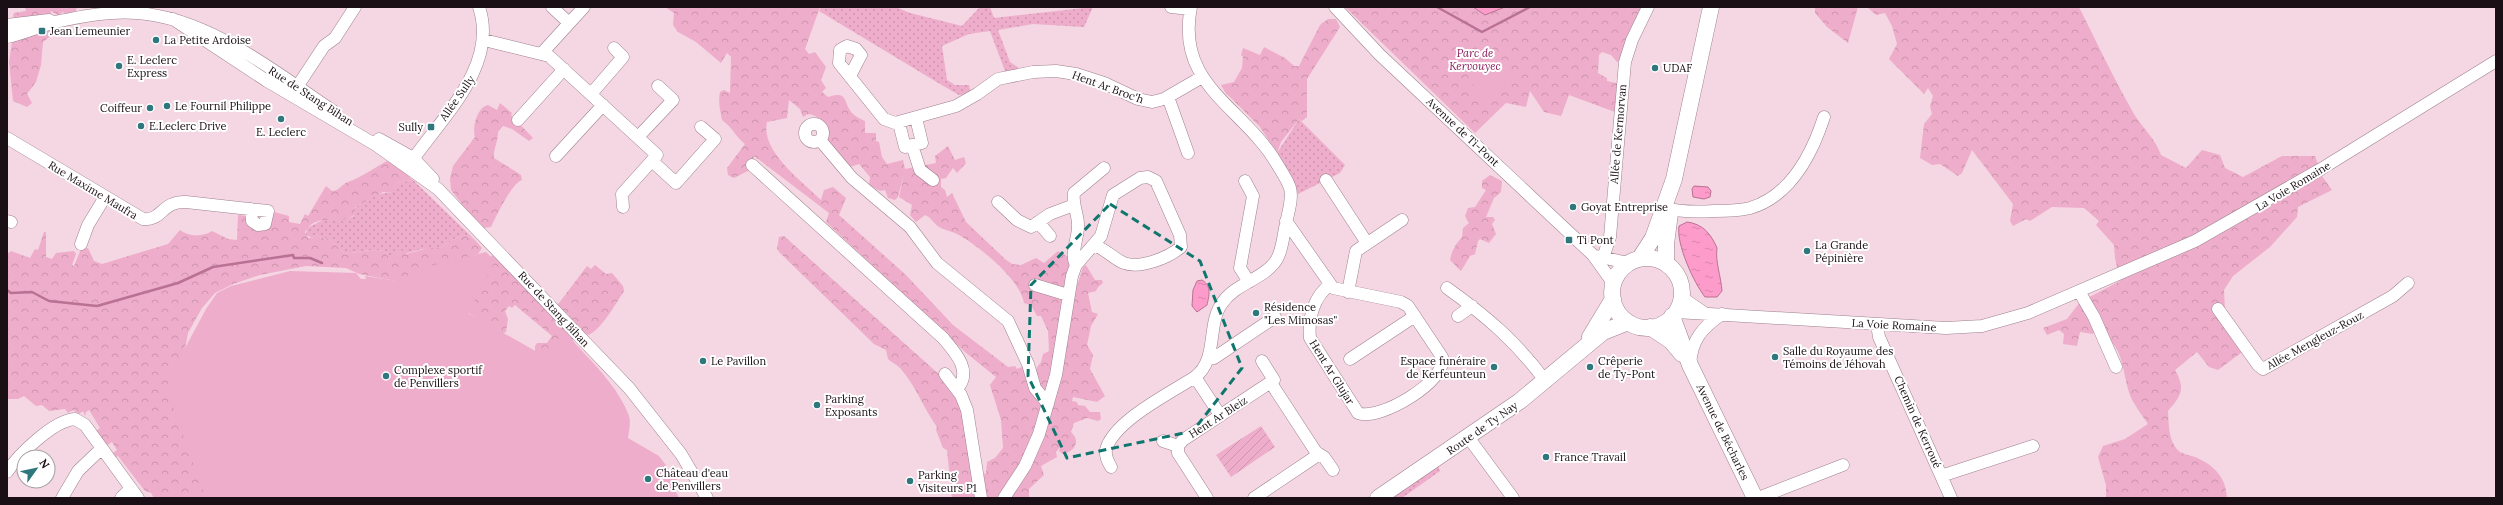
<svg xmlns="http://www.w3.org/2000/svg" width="2503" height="505" font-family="Lora,serif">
<defs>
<pattern id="grass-dots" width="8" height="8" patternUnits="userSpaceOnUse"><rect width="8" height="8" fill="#eeadca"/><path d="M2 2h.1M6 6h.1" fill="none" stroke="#cc94ad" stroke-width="1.8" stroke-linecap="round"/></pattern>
<pattern id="forest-crowns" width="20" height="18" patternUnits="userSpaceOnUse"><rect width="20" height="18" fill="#eeadca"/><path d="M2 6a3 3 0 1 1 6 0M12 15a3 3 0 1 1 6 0" fill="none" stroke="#cc94ad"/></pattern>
<pattern id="garden-furrows" width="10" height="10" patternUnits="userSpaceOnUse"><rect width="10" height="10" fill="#eeadca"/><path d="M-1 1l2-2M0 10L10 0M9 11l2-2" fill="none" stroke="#cc94ad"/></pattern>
<pattern id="water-ripples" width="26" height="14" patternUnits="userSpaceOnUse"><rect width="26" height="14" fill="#fd9cca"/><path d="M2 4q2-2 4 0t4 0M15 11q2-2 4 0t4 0" fill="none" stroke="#d885ad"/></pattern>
</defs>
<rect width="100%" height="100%" fill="#f5d6e3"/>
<!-- grass -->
<path fill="url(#grass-dots)" d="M821,7H896L910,13L962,26L980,7H990L994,18L1093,7L1084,27L1033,24L998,30L1010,62L1019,68L1005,71L990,31L969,34L942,46L947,80L955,85H969L970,91L967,95H959L940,84L819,11Z
M1299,119L1345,165L1340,173L1298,194L1293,180L1277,153Z
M413,180L474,239L466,235L454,239L441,248L422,249L389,258L385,251L369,250L345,254L331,240L315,235L312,238L306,235L307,228L323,220L350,218L354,216V208C367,202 377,191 392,193L397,183Z
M1438,465L1440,471L1402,498H1389Z"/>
<!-- forest -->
<path fill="url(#forest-crowns)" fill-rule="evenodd" d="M25,7H77L75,14L68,15L63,12L58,15L51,11L50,17L15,20L13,16L14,13L26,11Z
M665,7H820L805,49L809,54L815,52L826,67L821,80L826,88L822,92L828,97C849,90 842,102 853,114C856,117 861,119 865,121V133H876V141L879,142L882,157L887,164L903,160L905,169L936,163L935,156L948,146L955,160L964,157L966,163L957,173L953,168L946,178L941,179V187L945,190L947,197L952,193L966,222L1005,259L1012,264L1021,265L1036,258L1044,263L1058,251L1070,258V307L1083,267L1086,265L1095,280H1102L1103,283L1098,287L1096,291L1088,293L1092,312L1098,314L1091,326L1087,345L1093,355L1090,369L1105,396L1097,402L1073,397L1072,401L1077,402L1078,405L1085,406L1090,412H1100L1101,419L1098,421L1087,418L1074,423L1071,432C1081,441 1075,451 1063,454L1059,451L1060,447L1056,452L1057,457L1041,466L1044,475L1029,489V497L952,498L947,450L943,448L936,430L937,427C924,409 916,386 900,368C897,365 891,362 888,359L886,350L874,344L780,253L777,249L779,237L784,236L951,385L958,393L982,476L986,473L987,462L995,458L1003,448L1001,420L990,385L996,377L965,352L826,222L829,213L754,156L752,169L734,178L728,175L727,168L745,144C735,136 733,128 722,120C720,110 718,102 720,92L724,90L730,93L731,57L727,53L721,63L696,42L678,32L673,25L674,13ZM789,100L800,109L803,117L808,114C825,116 823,131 829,143C834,151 844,160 850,167L859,164L870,177L869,185L880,191L885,190L888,198L895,200L898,197L904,174L899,197L912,205L910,215L916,222L925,215C932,218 933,223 939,227C944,230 951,231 957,234C978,245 1021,280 1024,303L1031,305L1037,316H1041L1048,331L1049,351L1043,354L1041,362L1030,377L1024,366L1017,369L1015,366L1008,367L953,325L906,275L839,215L846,198L833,187L824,190L821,200C803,182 760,151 767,122L787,118Z
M1345,7H1644L1620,60L1617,62L1611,55L1602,52L1599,55L1598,73L1607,78V81L1620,84L1615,112L1569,95L1561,116L1544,112L1530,91L1526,107L1506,103L1475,133Z
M1815,7H1858L1848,43L1827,27L1815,13Z
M1867,7H2079C2097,43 2114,79 2134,114C2143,129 2155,138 2161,155L2186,168L2202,150L2220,155L2225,168L2243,177L2282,156H2315L2322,176L2332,190L2298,207L2297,217L2270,247L2233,276L2224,290L2225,310L2245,350L2218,370L2209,367L2197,352L2175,370C2186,389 2181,396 2168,411C2169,425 2168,442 2180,452C2184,454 2191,456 2195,457C2214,465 2226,477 2227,498H2106V485L2098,457L2103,446L2125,439L2148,424C2143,417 2138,410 2134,403C2120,380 2129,341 2094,332L2093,334L2080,332L2077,346L2063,344L2064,334L2059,330L2047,335L2043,328L2067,319L2080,302L2120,281L2115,258L2114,245L2096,225L2099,221L2084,208L2052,207L2030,221L2026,219L2013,226L2010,221L2013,204L1972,150L1962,173L1958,176L1940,164L1932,165L1920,158L1924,124L1932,114L1930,106L1933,96L1928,88L1924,94L1889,59L1897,44L1892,26L1885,13L1876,15Z
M1328,19H1336L1340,27L1307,79V117L1302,121L1299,119L1281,142L1277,153L1260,127L1225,92L1221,85L1234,82L1242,68L1243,57L1241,55L1243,48L1260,55L1264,47L1285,58L1294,66H1299L1320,25Z
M50,31L52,35L43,42L41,65L36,82L27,94L32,103L27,107L13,101L9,62L12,42L35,32Z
M500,103L512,113L511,115L533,138L529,141L512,129L503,126L498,132C498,142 493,150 494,158L521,175L522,180C512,183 496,216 491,227L484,228L474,220L451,190L450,178L453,166L475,137C472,128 477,107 488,105L497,110Z
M387,161L410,174L409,177L413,180L397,183L393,193L383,192L354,208L356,213C344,228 317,210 305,232L308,238H312L315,235L331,240L345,254L370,250L385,251L389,258L400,249L406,254L428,248H441L454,239L466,235L474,239L482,248L478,254L401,282L359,274L346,268L306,266L260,275L233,284L215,293L202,308L188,333L184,354L229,498H154L151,493L145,491L118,456L113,459L110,455L117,450L112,442L106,446L96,431L100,428L89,410L86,412L85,416L83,411L79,414L73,410L68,413L65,409L49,411L42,405L36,406L24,396L18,399H7V254L11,251L30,258L35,249L38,250L44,232H46V257L52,259L56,253L74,251L76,254L72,265L74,266L81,249L88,248L94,261L102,264L168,244L180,230C188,237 203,237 212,231L228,239L237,240L238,215L247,216L250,224L273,218L274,212L289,216V222L300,224L305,214L308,216L326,186L332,191C339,191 342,184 348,182C362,177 374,168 387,161Z
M1490,175L1502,181L1501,192L1494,198L1486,217H1493L1495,220L1492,224L1496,234L1489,243L1480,239L1478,241L1475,254L1470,256L1461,271L1450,260C1452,250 1456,244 1462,237L1463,228L1469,223L1465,216L1468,208L1475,207L1486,190L1482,188V181Z
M495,254L550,309L559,303L587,266L591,269L595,265L606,274L612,273L623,286L624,291C615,305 603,327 589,335C577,331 572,326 568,314L564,313L575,334L572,342C589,357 635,404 628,428L570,363L535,352V346L537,343H547L552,336L515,305L512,308L509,306L505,311L508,319L506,332L501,334L461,308L488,258Z"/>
<!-- garden -->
<path fill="url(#garden-furrows)" d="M1261,426L1275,447L1231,477L1216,455Z"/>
<!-- pitch -->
<path fill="#eeadca" d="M1498,58L1516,74L1489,103L1471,87Z
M486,252L495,261L468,313L539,353L546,349L549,352L569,336C586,357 621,391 629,416C631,422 629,431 628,438L659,456L677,480L675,490L679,498H206L168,393V380L206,309L217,293L231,286L290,271L356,273L361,279H366L365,276L397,281L422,268Z"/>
<!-- water -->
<path fill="url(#water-ripples)" stroke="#b97293" d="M1473,7H1505L1485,15Z
M1694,186L1708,187L1711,191L1710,197L1704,199L1693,197L1692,189Z
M1687,222C1703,224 1711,234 1717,248C1715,262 1721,276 1722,291L1717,297H1705C1694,283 1676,244 1679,226Z
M1202,280C1212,286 1209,296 1207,305L1197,312L1192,306L1193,290L1197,281Z"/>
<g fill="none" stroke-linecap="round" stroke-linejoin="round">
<!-- stream -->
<path stroke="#b97293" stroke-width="2.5" d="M1437,7L1482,32L1530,7
M7,290L11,293L32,292L49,301L97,306L178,283L213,267L293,255L294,258H310L322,263"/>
<!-- minor casing -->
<g stroke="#9e818e" stroke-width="13">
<path id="minor" d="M552,7L569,23
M1171,7L1190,9
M1335,7L1380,55L1593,255L1613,283
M173,19L267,81L376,145L438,189L629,388L681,454L707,498
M7,25L49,20
M7,37C27,33 45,23 65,20C88,15 114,11 137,13C209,18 275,72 333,111
M484,40L549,56L657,155L622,194L623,207
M542,53L584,7
M850,76L861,55L856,49L847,46L840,50L839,63L884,119L895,123L956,106L977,94L998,79L1033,72L1056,71L1076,74L1104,83L1138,99L1152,102L1164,99L1202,77
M297,87L324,46L335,38L355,7
M591,94L623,57L614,48
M1168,97L1188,153
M518,120L564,69
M899,123L905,147L922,143L916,118
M805 133a9 9 0 1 1 18 0a9 9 0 1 1-18 0Z
M638,137L673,100L658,86
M7,138L143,219C163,221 161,201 186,202L268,211L265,224L258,225L252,221L251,209
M379,139L413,158L433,179
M820,140L852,178L910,227L937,263L1008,321L1028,364L1035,388L1048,404
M912,145L920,170L933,180
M556,156L603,105
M652,161L676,183L715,139L701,127
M409,165C440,119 499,67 479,7
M752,165L943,338C955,352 973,371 957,389
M1326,180L1367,243
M1245,181L1253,196L1240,268L1249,282
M998,202L1017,220L1031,227L1050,214L1074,205
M1665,208C1680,212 1698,212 1714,211C1726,211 1738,211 1750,208C1791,196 1812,154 1824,117
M7,221L11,222
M1286,221L1333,288L1401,302L1408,306L1442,357C1449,380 1379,422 1358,413L1310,338C1308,318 1314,296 1330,285
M1038,222L1050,236
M81,244L88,225L105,197
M1596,256L1628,263
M1601,264L1610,237L1625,62L1632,40L1648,7
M1076,265C1070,255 1078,238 1078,227C1079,216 1072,205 1074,193L1104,168
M1035,285L1068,295
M1447,288C1486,316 1517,342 1546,382
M1348,292L1356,251L1402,220
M2080,293L2094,317L2116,367
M1681,297L1703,312
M2218,309L2258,365L2263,369L2393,296L2408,283
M1676,312L1946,328L1982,326L2028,313L2195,241L2321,169L2496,61
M1458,316L1472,306
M1877,324L1879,337L1951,498
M1208,359L1214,358L1275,317
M1350,359L1415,316
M1690,364C1692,339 1702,328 1722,314
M945,374L961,395L967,410L981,498
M1195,377L1220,415
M1271,383L1316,452L1324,457L1333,470
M1468,437L1513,498
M1163,441L1178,446
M1111,467C1108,462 1105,456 1106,450C1113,421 1172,392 1195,377C1219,359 1206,323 1223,302C1236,283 1265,279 1277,259C1283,248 1283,235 1286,224C1288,212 1293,199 1290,188C1287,179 1281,171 1277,164C1244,107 1175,86 1191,7
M7,472C18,455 54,420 75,419L85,425L138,498
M1941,476L2033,446
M62,498L78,471L101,449
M121,498L131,488
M1004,498L1025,466L1039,434L1056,375L1072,276L1076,265L1101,236L1113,195L1140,178L1148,177L1156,181L1180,235L1181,247C1168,258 1140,269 1124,263C1114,259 1107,250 1094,245
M1207,498L1178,453V446L1183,440L1274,380L1262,361
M1254,498L1318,455
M1758,498L1843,465"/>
</g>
<!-- major casing -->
<g stroke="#9e818e" stroke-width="17">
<path id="major" d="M1640,258L1653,238L1674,179L1711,7
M1612 293a35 35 0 1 1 70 0a35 35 0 1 1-70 0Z
M1666,263V244L1670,213
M1672,316L1690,365L1755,498
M1650,327L1671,341L1682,354
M1590,337L1613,299
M1378,498L1520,401L1603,332L1628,322"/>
</g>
<!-- minor -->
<use href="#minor" stroke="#fff" stroke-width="12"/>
<!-- major -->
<use href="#major" stroke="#fff" stroke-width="16"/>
</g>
<!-- marked area -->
<path fill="none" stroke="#0f766e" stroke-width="3" stroke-dasharray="8 5" stroke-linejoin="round" d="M1110,204L1200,261L1242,368L1193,431L1067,458L1028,376L1031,285Z"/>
<!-- markers -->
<g fill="#2e787d" stroke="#fff" stroke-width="1.5">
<rect x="38" y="27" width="8" height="8" rx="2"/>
<circle cx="156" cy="40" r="4"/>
<circle cx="119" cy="66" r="4"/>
<circle cx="1655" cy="68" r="4"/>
<circle cx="167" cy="106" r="4"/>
<circle cx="150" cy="108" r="4"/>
<circle cx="281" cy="119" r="4"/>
<circle cx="141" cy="126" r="4"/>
<rect x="427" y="123" width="8" height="8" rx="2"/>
<circle cx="1573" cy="207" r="4"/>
<rect x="1565" y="236" width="8" height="8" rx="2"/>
<circle cx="1807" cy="251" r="4"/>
<circle cx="1256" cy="313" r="4"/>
<circle cx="1775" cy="357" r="4"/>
<circle cx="703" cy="361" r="4"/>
<circle cx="1494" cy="367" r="4"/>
<circle cx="1590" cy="367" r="4"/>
<circle cx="386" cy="376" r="4"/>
<circle cx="817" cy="405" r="4"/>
<circle cx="1546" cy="457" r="4"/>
<circle cx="648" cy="479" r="4"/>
<circle cx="910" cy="481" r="4"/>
</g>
<g text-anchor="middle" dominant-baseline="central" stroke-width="4" stroke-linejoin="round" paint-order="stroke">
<!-- poi labels -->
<g font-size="11" fill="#1a0f14" stroke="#fff" text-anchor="start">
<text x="50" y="31">Jean Lemeunier</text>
<text x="164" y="40">La Petite Ardoise</text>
<text x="127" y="60">E. Leclerc<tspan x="127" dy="13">Express</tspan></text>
<text x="1663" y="68">UDAF</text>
<text x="175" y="106">Le Fournil Philippe</text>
<text x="142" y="108" text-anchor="end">Coiffeur</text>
<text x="149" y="126">E.Leclerc Drive</text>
<text x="423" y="127" text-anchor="end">Sully</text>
<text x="281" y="132" text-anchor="middle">E. Leclerc</text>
<text x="1581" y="207">Goyat Entreprise</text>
<text x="1577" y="240">Ti Pont</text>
<text x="1815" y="245">La Grande<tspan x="1815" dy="13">Pépinière</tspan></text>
<text x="1264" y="307">Résidence<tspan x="1264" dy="13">"Les Mimosas"</tspan></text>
<text x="1783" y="351">Salle du Royaume des<tspan x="1783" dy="13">Témoins de Jéhovah</tspan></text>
<text x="711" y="361">Le Pavillon</text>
<text x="1486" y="361" text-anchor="end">Espace funéraire<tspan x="1486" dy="13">de Kerfeunteun</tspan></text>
<text x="1598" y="361">Crêperie<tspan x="1598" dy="13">de Ty-Pont</tspan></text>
<text x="394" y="370">Complexe sportif<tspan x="394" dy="13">de Penvillers</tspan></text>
<text x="825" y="399">Parking<tspan x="825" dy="13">Exposants</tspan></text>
<text x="1554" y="457">France Travail</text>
<text x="656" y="473">Château d'eau<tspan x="656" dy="13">de Penvillers</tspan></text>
<text x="918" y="475">Parking<tspan x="918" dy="13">Visiteurs P1</tspan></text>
</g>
<!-- park labels -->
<g font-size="11" font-style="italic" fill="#88195a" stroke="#fff">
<text x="1475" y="53">Parc de<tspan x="1475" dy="13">Kervouyec</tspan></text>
</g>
<!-- street labels -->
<g font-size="11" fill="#1a0f14" stroke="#fff">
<text transform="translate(1108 87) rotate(20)">Hent Ar Broc'h</text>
<text transform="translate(311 96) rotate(33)">Rue de Stang Bihan</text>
<text transform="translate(457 98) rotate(-55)">Allée Sully</text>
<text transform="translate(1463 132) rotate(43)">Avenue de Ti-Pont</text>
<text transform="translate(1618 134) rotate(-85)">Allée de Kermorvan</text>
<text transform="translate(2293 186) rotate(-31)">La Voie Romaine</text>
<text transform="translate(93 190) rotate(31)">Rue Maxime Maufra</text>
<text transform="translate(554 309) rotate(47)">Rue de Stang Bihan</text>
<text transform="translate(1894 325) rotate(3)">La Voie Romaine</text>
<text transform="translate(2315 340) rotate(-29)">Allée Mengleuz-Rouz</text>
<text transform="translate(1332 372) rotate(58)">Hent Ar Glujar</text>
<text transform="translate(1218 417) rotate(-33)">Hent Ar Bleiz</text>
<text transform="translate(1918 422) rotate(66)">Chemin de Kerroué</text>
<text transform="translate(1482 428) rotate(-35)">Route de Ty Nay</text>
<text transform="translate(1723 432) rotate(64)">Avenue de Bécharles</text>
</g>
</g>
<!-- border -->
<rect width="2503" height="505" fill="none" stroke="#1a0f14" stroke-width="16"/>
<!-- north arrow -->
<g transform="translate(36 469) rotate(57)"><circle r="19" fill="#ffffff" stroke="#a39fa1"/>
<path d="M0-3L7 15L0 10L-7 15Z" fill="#2e787d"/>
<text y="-6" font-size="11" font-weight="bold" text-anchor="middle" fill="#1a0f14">N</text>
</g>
</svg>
